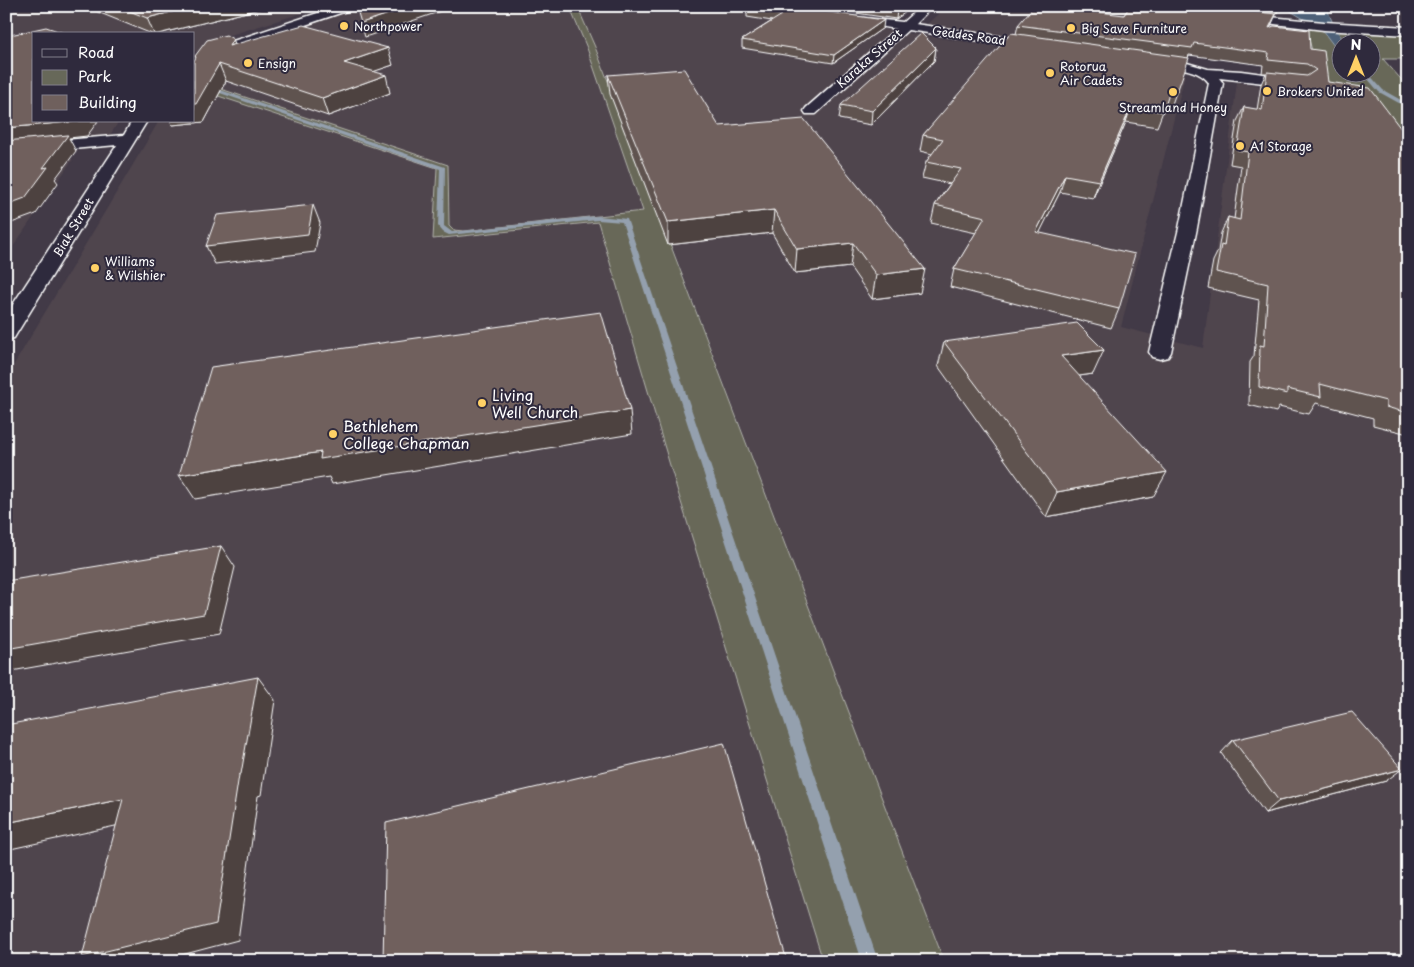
<svg xmlns="http://www.w3.org/2000/svg" width="1414" height="967" font-family="'Playpen Sans',sans-serif">
<rect width="100%" height="100%" fill="#423a47"/>
<filter id="ink" filterUnits="userSpaceOnUse"><feTurbulence type="fractalNoise" baseFrequency=".02" numOctaves="2"/><feDisplacementMap in="SourceGraphic" scale="10" xChannelSelector="R" yChannelSelector="G"/><feConvolveMatrix kernelMatrix="1 2 1 2 8 2 1 2 1" color-interpolation-filters="sRGB"/></filter>
<g filter="url(#ink)">
<!-- built -->
<path fill="#50454e" d="M6,6H325L214,40L202,51L194,52V34H34V121H119L110,135L6,143Z
M359,6H569L587,48L643,211L464,231L453,230L449,226L448,165L194,80V74L296,30Z
M577,6H743L741,8L1185,75L1121,327L1203,348L1237,82L1364,101L1408,166V961H944L658,209L595,47Z
M947,6H1115L1162,12L1143,56L926,25Z
M194,88L437,168L434,239L598,222L677,489L823,961H6V378L159,121H194Z
M73,159L6,257V165Z"/>
<!-- green -->
<path fill="#676859" stroke="#b3b4ac" fill-rule="evenodd" d="M569,6H577L595,47L944,961H823L677,489L598,222L433,239L437,168L194,88V80L448,165L449,226L453,230L464,231L643,211L587,48Z
M1306,29L1408,35V59H1383L1408,87V166L1323,95L1320,78ZM1342,42H1372V72H1342Z"/>
<!-- water -->
<path fill="#4d6178" stroke="#94a0ae" d="M1293,6H1327C1328,16 1339,35 1345,42H1342L1341,55L1322,30L1289,10Z"/>
<g fill="none" stroke-linecap="round" stroke-linejoin="round">
<!-- stream -->
<path fill="#94a0ae" fill-rule="evenodd" d="M1362,72H1367L1383,90L1408,104V108L1379,92Z
M194,81L445,167L444,226L452,232L598,216L627,219L878,961H862L622,222L598,220L449,235L443,232L438,226L440,169L194,84Z"/>
<!-- street casing -->
<g stroke="#fff" stroke-width="3">
<path id="street" d="M339,6H356L355,8L238,48H230L228,45L230,42Z
M921,6H933L915,24L1040,42L1046,46L1040,50L908,30L816,114H806L804,111L806,108L896,29L844,20L842,18L844,16L903,22Z
M1150,57L1187,63L1208,69L1241,71L1301,79L1308,83L1301,87L1219,78L1223,83L1197,228L1171,352L1168,357L1160,359L1152,357L1149,352L1179,228L1209,83C1197,65 1164,68 1145,64L1143,61L1145,58Z
M132,121H147L17,333L14,338L6,340V315L117,145L6,155V145L124,135Z"/>
</g>
<!-- secondary casing -->
<g stroke="#fff" stroke-width="3">
<path id="secondary" d="M1237,14L1324,22L1408,27V35L1324,30L1233,19L1231,17L1233,15Z"/>
</g>
<!-- street -->
<use href="#street" fill="#2f2a3d" fill-rule="evenodd"/>
<!-- secondary -->
<use href="#secondary" fill="#2f2a3d" fill-rule="evenodd"/>
</g>
<!-- wall -->
<path fill="#5f5350" stroke="#fff" d="M83,6H271L158,34H152Z
M809,6H914L896,19Z
M1130,6H1280L1270,28L1310,49L1328,82L1408,138V434L1373,425V418L1316,403L1309,414L1279,407L1276,412L1249,405L1250,362L1254,356L1259,300L1208,288L1213,261L1218,251L1221,233L1228,217L1234,219L1241,166L1230,164L1237,121L1244,107L1257,110L1261,84L1266,73H1262L1263,65L1189,55L1171,107L1165,106L1157,127L1126,122L1093,198L1060,192L1039,233L1119,309L1111,328L950,287L954,269L976,233L931,223L935,205L950,184L922,178L926,162L932,154L920,151L923,135L1016,34L1018,25L1124,15Z
M1401,6H1408V12Z
M747,9L883,28L833,63L742,48V40L772,21L747,17Z
M233,39L235,45L393,65L374,71L390,93L328,116L226,81L204,122L172,125L171,121H194L196,58L195,56Z
M936,48L934,61L871,125L839,119L841,105Z
M608,75L719,126L920,293L872,299L850,267L795,273L772,233L668,245L610,94Z
M944,342L1093,374L1079,376L1153,497L1046,517L938,366Z
M1233,740L1386,781L1265,813L1221,753Z"/>
<!-- shaded-wall -->
<path fill="#4e4341" stroke="#fff" d="M196,6H271L158,34H154L147,18Z
M413,6H456L365,37L361,23Z
M903,6H914L896,19L897,10Z
M884,20L883,28L833,63L834,55Z
M233,39L239,56L229,46Z
M388,48L393,65L349,80L344,63Z
M936,48L934,61L871,125L872,111Z
M219,64L226,81L204,122L172,125L171,121H194V104Z
M386,75L390,93L328,116L322,98Z
M1131,107L1126,122L1093,198L1099,181Z
M79,121H98L87,136L69,138L76,151L55,179L58,183L36,214L6,225V128Z
M1065,175L1060,192L1031,250L1036,232Z
M313,205L320,223L315,252L215,264L206,246Z
M774,210L772,233L668,245V222Z
M853,243L850,267L795,273L797,249Z
M925,269L920,293L872,299L876,275Z
M1104,350L1093,374L1052,380L1061,356Z
M630,410L632,434L332,484L329,477L195,499L179,475L321,452Z
M1167,472L1153,497L1046,517L1057,492Z
M221,546L235,567L219,634L6,672V649Z
M258,677L275,700L261,795L258,796L238,940L159,961H89L82,957Z
M1402,769L1386,781L1265,813L1279,801Z
M123,799L147,819L6,850V823Z"/>
<!-- building -->
<path fill="#6f605d" stroke="#fff" d="M117,6H196L147,18Z
M356,6H413L361,23Z
M753,6H788L884,20L834,55L742,40L782,15L747,9Z
M872,6H903L897,10Z
M1034,6H1052L1124,15L1130,6H1207L1276,14L1269,28L1274,26L1309,30L1310,49L1324,51L1328,82L1370,88L1408,138V413L1386,407V401L1320,384L1321,397L1287,389V394L1259,387L1260,345L1264,346L1268,284L1216,272L1221,245L1224,246L1228,217L1240,220L1248,152L1237,150L1244,107L1262,110L1267,72L1307,76L1316,70L1307,64L1268,60L1269,53L1194,43L1192,48L1018,25Z
M303,25L388,48L344,63L386,75L322,98L219,64L196,104H194V61L196,57L195,56L207,40L226,35L233,39L229,46Z
M46,27L67,34H34V121H79L6,128V36Z
M921,33L936,48L872,111L841,105Z
M1011,33L1189,58L1177,92L1170,91L1163,112L1131,107L1099,181L1065,175L1036,232L1135,254L1119,309L954,269L985,217L935,205L961,169L926,162L943,139L923,135Z
M684,69L719,126L804,119L925,269L876,275L853,243L797,249L774,210L668,222L608,75Z
M68,135L43,168L48,167L25,198L6,205V141Z
M313,205L308,234L206,246L217,215Z
M601,312L630,410L320,459L321,452L179,475L211,367Z
M1077,323L1104,350L1061,356L1167,472L1057,492L944,342Z
M221,546L204,614L6,649V581Z
M258,677L241,774L239,775L216,924L82,957L123,799L6,823V725Z
M1352,712L1402,769L1279,801L1233,740Z
M724,743L787,961H383L386,823Z"/>
</g>
<!-- markers -->
<g fill="#ffd166" stroke="#2f2a3d" stroke-width="2">
<circle cx="344" cy="26" r="5"/>
<circle cx="1071" cy="28" r="5"/>
<circle cx="248" cy="63" r="5"/>
<circle cx="1050" cy="73" r="5"/>
<circle cx="1267" cy="91" r="5"/>
<circle cx="1173" cy="92" r="5"/>
<circle cx="1240" cy="146" r="5"/>
<circle cx="95" cy="268" r="5"/>
<circle cx="482" cy="403" r="5"/>
<circle cx="333" cy="434" r="5"/>
</g>
<g text-anchor="middle" dominant-baseline="central" stroke-width="4" stroke-linejoin="round" paint-order="stroke">
<!-- far-poi labels -->
<g font-size="12" fill="#fff" stroke="#2f2a3d" text-anchor="start">
<text x="354" y="26">Northpower</text>
<text x="1081" y="28">Big Save Furniture</text>
<text x="258" y="63">Ensign</text>
<text x="1060" y="66">Rotorua<tspan x="1060" dy="14">Air Cadets</tspan></text>
<text x="1277" y="91">Brokers United</text>
<text x="1173" y="107" text-anchor="middle">Streamland Honey</text>
<text x="1250" y="146">A1 Storage</text>
<text x="105" y="261">Williams<tspan x="105" dy="14">&amp; Wilshier</tspan></text>
</g>
<!-- far-street labels -->
<g font-size="12" fill="#fff" stroke="#2f2a3d">
<text transform="translate(969 35) rotate(8)">Geddes Road</text>
<text transform="translate(869 58) rotate(-41)">Karaka Street</text>
<text transform="translate(73 227) rotate(-59)">Biak Street</text>
</g>
<!-- poi labels -->
<g font-size="15" fill="#fff" stroke="#2f2a3d" text-anchor="start">
<text x="492" y="394">Living<tspan x="492" dy="17">Well Church</tspan></text>
<text x="343" y="425">Bethlehem<tspan x="343" dy="17">College Chapman</tspan></text>
</g>
</g>
<!-- margin -->
<rect width="1414" height="967" fill="none" stroke="#2f2a3d" stroke-width="25"/>
<rect x="12" y="12" width="1389" height="942" fill="none" stroke="#fff" stroke-width="2" filter="url(#ink)"/>
<!-- legend -->
<rect x="32" y="32" width="162" height="90" fill="#2f2a3d" stroke="#827f8b"/>
<rect x="42" y="49" width="25" height="8" fill="#2f2a3d" stroke="#827f8b"/>
<text x="78" y="58" font-size="15" fill="#ffffff">Road</text>
<rect x="42" y="70" width="25" height="15" fill="#676859" stroke="#827f8b"/>
<text x="78" y="82" font-size="15" fill="#ffffff">Park</text>
<rect x="42" y="95" width="25" height="15" fill="#6f605d" stroke="#827f8b"/>
<text x="78" y="108" font-size="15" fill="#ffffff">Building</text>
<!-- north arrow -->
<g transform="translate(1356 58)"><circle r="24" fill="#2f2a3d" stroke="#827f8b"/>
<path d="M0-4L9 19L0 12L-9 19Z" fill="#ffd166"/>
<text y="-8" font-size="14" font-weight="bold" text-anchor="middle" fill="#ffffff">N</text>
</g>
</svg>
